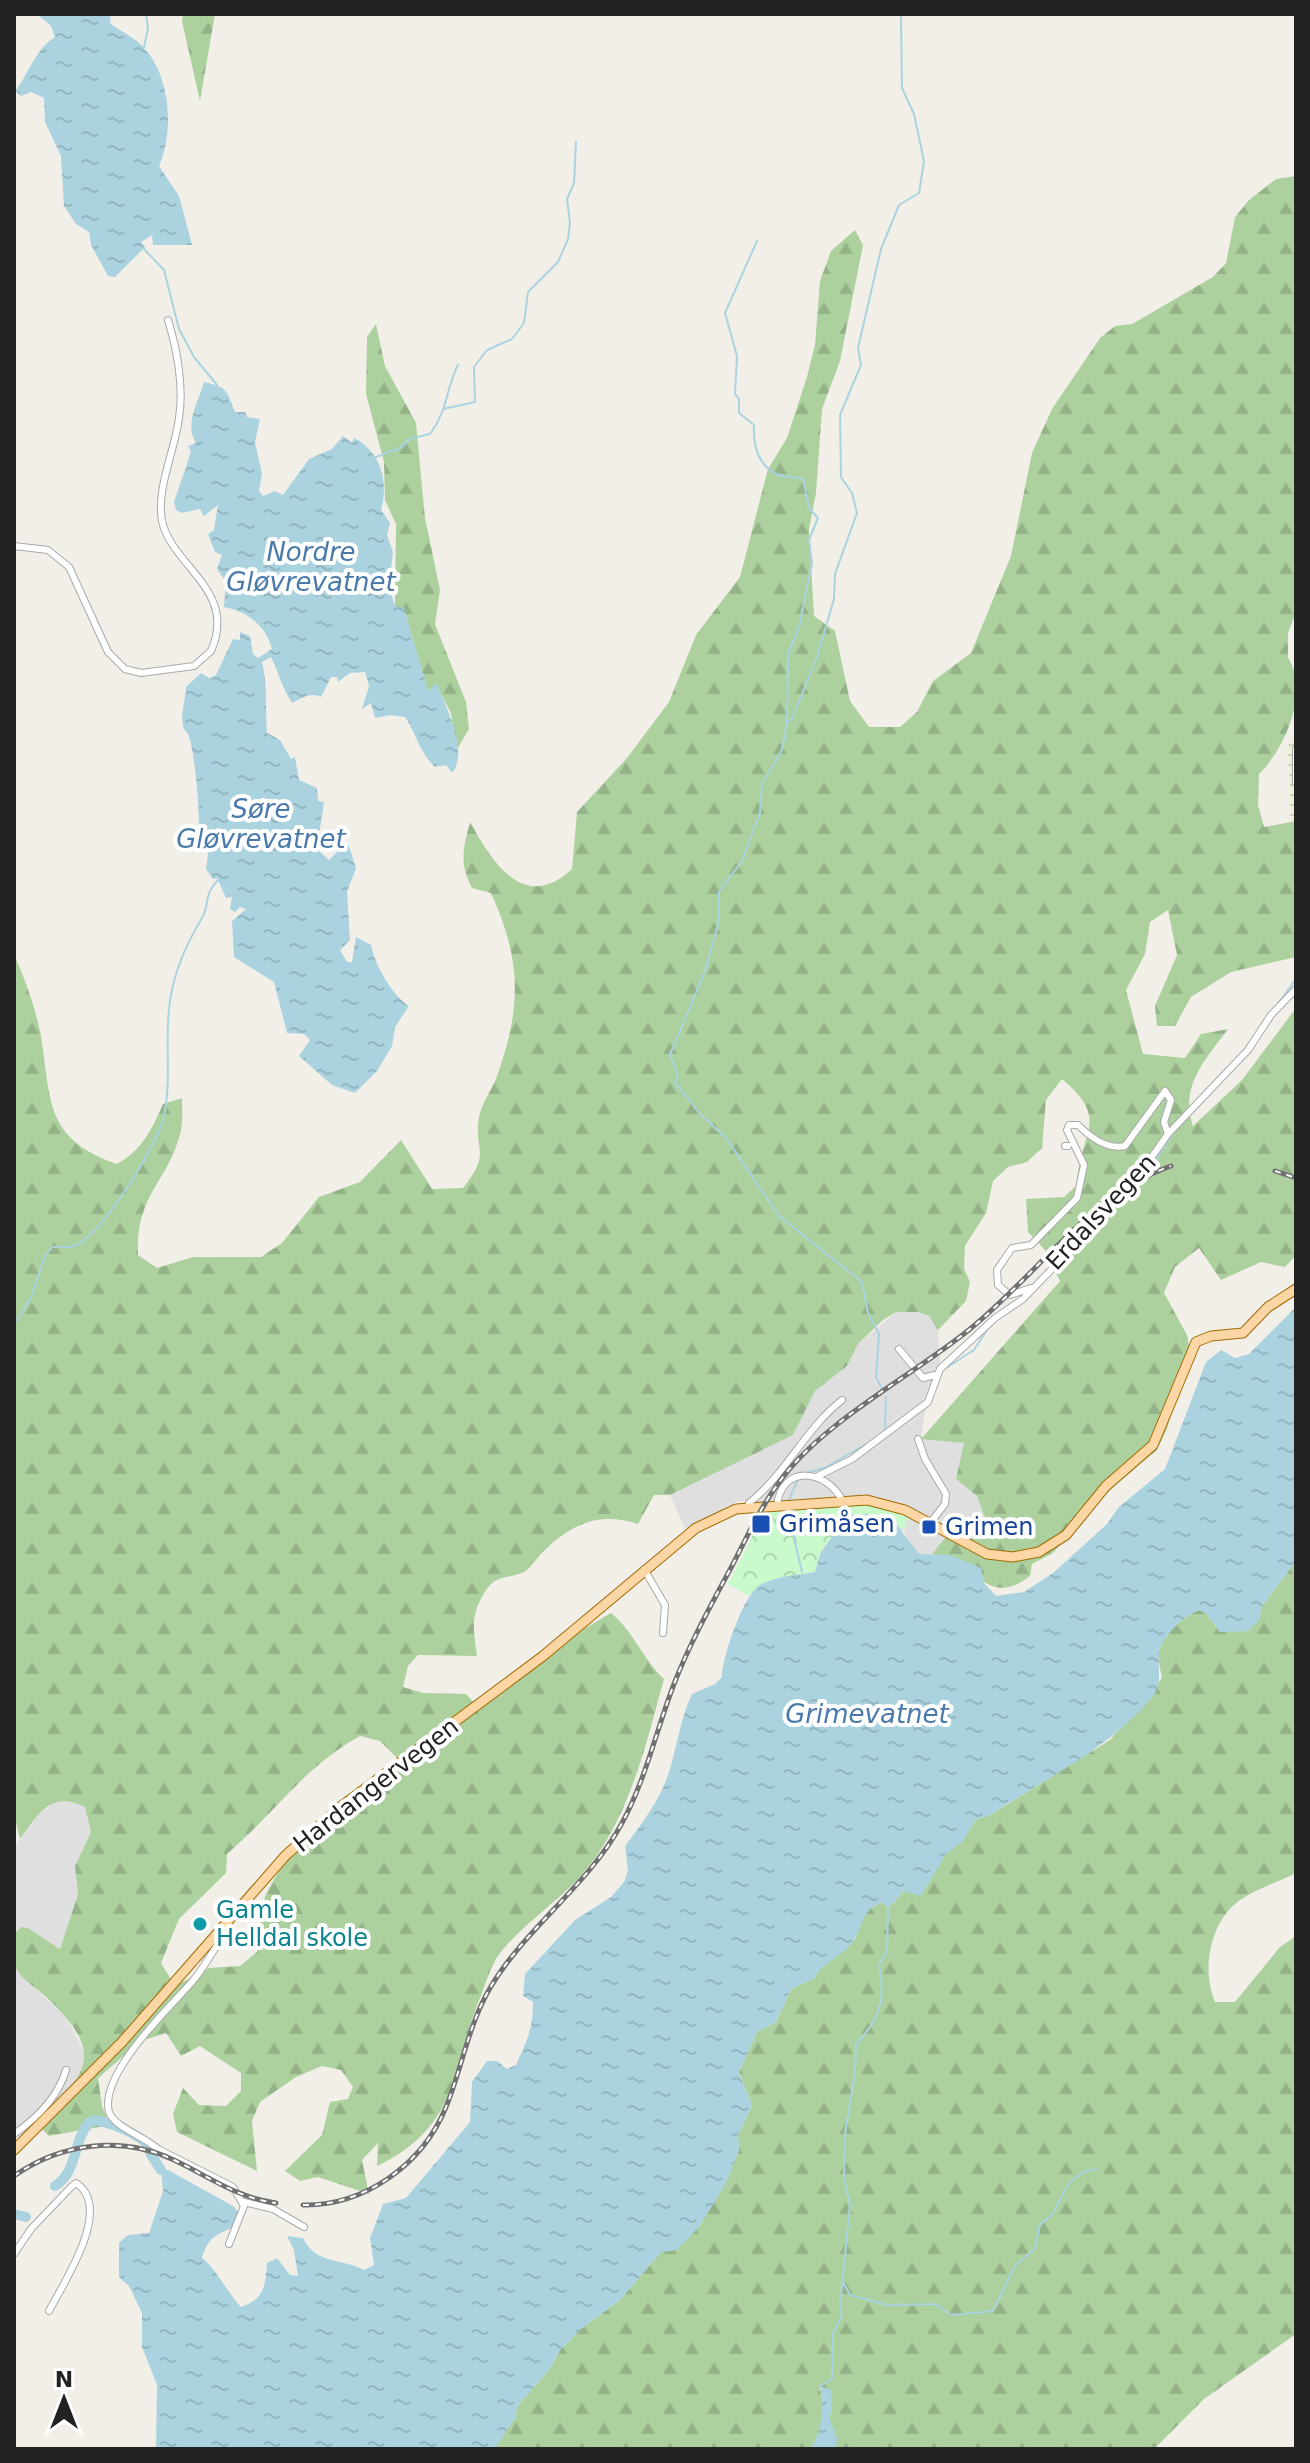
<svg xmlns="http://www.w3.org/2000/svg" width="1310" height="2463" font-family="'DejaVu Sans',sans-serif">
<defs>
<pattern id="farmland-rules" width="6" height="5" patternUnits="userSpaceOnUse" patternTransform="scale(2)"><rect width="6" height="5" fill="#eef0d5"/><path d="M0 2.5h6" fill="none" stroke="#ccceb7"/></pattern>
<pattern id="forest-firs" width="22" height="20" patternUnits="userSpaceOnUse" patternTransform="scale(2)"><rect width="22" height="20" fill="#add19e"/><path d="M5 1l3.5 6h-7zM16 11l3.5 6h-7z" fill="#95b388"/></pattern>
<pattern id="park-crowns" width="20" height="18" patternUnits="userSpaceOnUse" patternTransform="scale(2)"><rect width="20" height="18" fill="#c8facc"/><path d="M2 6a3 3 0 1 1 6 0M12 15a3 3 0 1 1 6 0" fill="none" stroke="#acd6af"/></pattern>
<pattern id="water-ripples" width="26" height="14" patternUnits="userSpaceOnUse" patternTransform="scale(2)"><rect width="26" height="14" fill="#aad3df"/><path d="M2 4q2-2 4 0t4 0M15 11q2-2 4 0t4 0" fill="none" stroke="#92b5bf"/></pattern>
</defs>
<rect width="100%" height="100%" fill="#f2efe9"/>
<!-- residential -->
<path fill="#e0dfdf" d="M896,1312H918L929,1316L938,1330L940,1361L936,1386L925,1412L921,1438L964,1443L986,1520L965,1542L949,1533L932,1554H919L908,1542L904,1530L820,1553L776,1504L738,1501L685,1529L670,1495L793,1435L815,1391L847,1366L858,1344Z
M58,1799H69L85,1806L91,1832L75,1866L78,1894L60,1949L28,1928H21L14,1935V1847L39,1814Z
M14,1963L20,1975L66,2017L86,2055V2065L70,2088L14,2136Z"/>
<!-- farmland -->
<path fill="url(#farmland-rules)" d="M1296,736V821H1291L1288,746Z"/>
<!-- forest -->
<path fill="url(#forest-firs)" fill-rule="evenodd" d="M183,14H215L200,101L182,21Z
M1296,176V612L1288,633V658C1310,691 1285,749 1259,774L1258,805L1264,827L1296,821V957L1231,972L1191,997L1175,1026H1157L1155,1006L1177,955L1168,910L1150,922L1145,954L1126,990L1143,1054L1185,1058L1201,1034L1228,1029C1206,1059 1179,1086 1193,1126L1242,1080L1296,1008V1255L1285,1267L1261,1262L1221,1280L1199,1248L1175,1267L1164,1293L1187,1335L1190,1351L1167,1429L1157,1450L1104,1495L1053,1553L1032,1564L1030,1576C985,1611 974,1557 932,1554L949,1533L965,1542L986,1520L977,1496L956,1479L964,1443L921,1439L1060,1281L1044,1249L1028,1232L1026,1199L1064,1197L1077,1185C1079,1132 1112,1121 1062,1079L1046,1100L1042,1148L1027,1162L1008,1167L993,1181L986,1213L965,1246L964,1269L970,1282L966,1301L938,1330L929,1316L918,1312H896L883,1320L858,1344L847,1366L815,1391L793,1435L670,1495H654L638,1524C600,1511 571,1524 544,1551C537,1557 530,1570 522,1573C504,1580 495,1573 482,1597C470,1618 474,1633 477,1656L418,1655L408,1666L403,1687L423,1693L466,1694L478,1707L570,1637L611,1613C634,1632 642,1658 664,1679C645,1748 628,1824 579,1878C556,1903 513,1932 496,1959C490,1969 486,1982 482,1993C450,2069 461,2126 377,2166L378,2143L362,2160L369,2194L318,2177L300,2181L285,2171L322,2135L330,2102L348,2099L353,2087L341,2070L322,2066L296,2077L260,2102L252,2121L257,2171L177,2132L173,2114L183,2088L199,2105L226,2106L241,2091V2073L200,2046L181,2056L166,2033L141,2041L98,2078L102,2106L110,2125L49,2136L33,2121C92,2074 105,2052 45,1996C34,1986 21,1980 15,1966C12,1957 14,1945 14,1935L21,1927L28,1928L60,1949L78,1894L75,1866L91,1832L85,1807C51,1790 39,1813 20,1839L16,1823L14,954C25,979 34,1004 40,1031C52,1096 41,1138 117,1164C142,1150 152,1129 163,1104L182,1098C182,1108 183,1120 181,1130C170,1181 135,1193 138,1255L157,1268L193,1257H261L282,1243L319,1197L360,1182L401,1140L432,1189L463,1188C494,1150 471,1149 480,1113C484,1099 494,1087 498,1073C522,1005 521,959 491,893L472,888C459,864 463,848 470,822C493,864 525,913 572,869L577,812L627,758L669,702L696,635L740,577L768,469L787,438L807,377L815,345L820,281L831,251L855,230L863,245L840,361L822,409L816,493L809,529L814,616L835,631L850,701L869,727H900L917,712L933,681L971,653L1011,556L1032,453L1052,409L1100,338L1115,326L1132,324L1213,277L1226,263L1235,217L1249,200L1276,179ZM360,1736L380,1741L401,1762C354,1799 289,1841 265,1897C259,1912 261,1935 257,1952L240,1966L209,1968L175,1986L161,1963L179,1919L226,1873L227,1854C273,1815 305,1766 360,1736Z
M376,324L385,366L416,423L425,518L440,590L435,624L466,702L469,729L456,751L451,713L440,692H428L408,623L395,606L396,524L385,500L384,462L366,394L367,337Z
M1296,1561V1873C1278,1882 1256,1889 1240,1900C1210,1921 1201,1970 1215,2002H1235L1280,1947L1296,1936V2334L1204,2399L1154,2449H831L835,2434L828,2417L830,2390L819,2388C829,2405 823,2434 810,2449H493L515,2418L517,2407L551,2367L560,2350L583,2327L619,2301L661,2252L698,2228L725,2184L739,2150L738,2135L752,2106L739,2072L757,2032L776,2022L791,1989L815,1978L821,1965L855,1939L865,1911L882,1902L888,1908L904,1891L911,1892C925,1880 934,1867 946,1854C960,1839 964,1840 975,1820L990,1815L1110,1740L1162,1678C1161,1671 1157,1659 1159,1652C1163,1634 1183,1617 1199,1610L1206,1613L1220,1632L1259,1620L1262,1606Z"/>
<!-- park -->
<path fill="url(#park-crowns)" d="M866,1503L909,1515L904,1530C888,1514 869,1514 847,1515L820,1553L815,1572C792,1575 767,1578 749,1596L728,1584L765,1511Z"/>
<!-- water -->
<path fill="url(#water-ripples)" d="M37,14H105L111,17L110,23C121,32 135,37 144,48C171,77 174,132 159,166L179,196L192,245H153L152,235L141,242L145,247L115,277L108,276L91,245L89,232L76,224L64,206L61,156L45,122L44,98L31,92L21,96L15,91C28,75 36,48 55,37L51,26Z
M204,382C228,388 226,389 235,412H245L247,417L260,419L255,442L262,474L259,491L263,496L275,491L283,495L309,459L332,449L343,436L352,443L354,438C381,452 389,481 381,510L390,523L387,535L393,552L389,587L395,606L404,608L428,691L437,683C444,704 470,751 452,773L446,765L435,767C420,754 415,731 405,717L391,715L375,718L371,703L362,709L369,686L365,672L350,673L338,682L337,677H331L321,697C310,692 303,698 292,703C282,687 279,674 271,657L262,662C268,686 265,708 267,733L280,740L291,759L295,757L299,780L317,788L318,801L324,802L317,849L329,860L341,848L340,838L349,846L356,868L347,892L350,940L340,950L347,962H352L356,937L371,945C375,966 393,996 409,1006L395,1027L392,1046L377,1071L355,1093L332,1085L299,1056L310,1040L304,1034L287,1033L274,982L234,957L232,921L246,909L240,907L235,912L230,909L232,897L226,898L217,878L213,879L206,869L209,847L198,837C201,818 195,755 189,736C187,732 183,729 183,725C180,714 186,699 186,687L201,673L209,678L216,675L233,639L240,640V632L250,636L253,654L258,658L272,649C266,626 247,611 224,607L226,582L217,569L222,555L215,552L208,534L214,530L218,505L204,516L200,509L182,513L176,510L174,502L191,452L188,446L196,443C184,424 198,403 204,382Z
M1296,1307V1561L1262,1606L1259,1620L1248,1631L1220,1632L1206,1613L1199,1610C1183,1617 1161,1636 1159,1654C1157,1673 1164,1684 1150,1700C1107,1750 1044,1779 990,1815L975,1820L963,1841L946,1854L921,1896L904,1891L888,1908L882,1902C860,1911 864,1926 852,1943C841,1958 824,1960 815,1978L791,1989L776,2022L757,2032L739,2072L752,2106L738,2135L739,2150L725,2185L698,2228L677,2250L661,2252L619,2301L583,2327L560,2350L551,2367L517,2407L515,2418L496,2447L156,2449L157,2385L142,2347V2313L129,2286L119,2277V2243L128,2235L149,2233L163,2191L161,2170H168L233,2206L240,2214L235,2227C217,2233 207,2239 202,2258C215,2267 227,2292 241,2307C265,2299 265,2286 267,2263L277,2258L290,2275L298,2276L294,2250L287,2236L303,2238C316,2265 342,2258 364,2270L374,2265L370,2238L383,2204L406,2198L470,2122L472,2082L487,2061H497L507,2069L516,2065C527,2040 533,2030 533,2002L523,1996L525,1974L575,1920L611,1897L624,1882L628,1871L625,1846C643,1823 664,1794 671,1765C678,1741 681,1717 692,1694L715,1684L722,1677C722,1658 743,1595 760,1585C777,1576 797,1575 815,1572L820,1554L847,1515L868,1514L893,1520L919,1554L950,1555L981,1568L984,1583L996,1596L1024,1592L1053,1573L1107,1524L1119,1507L1165,1469L1206,1362L1221,1350L1235,1358L1249,1354Z
M820,2386L831,2390L832,2413L829,2417L838,2440L836,2447L810,2449C824,2430 823,2408 820,2386Z"/>
<g fill="none" stroke-linecap="round" stroke-linejoin="round">
<!-- stream -->
<path stroke="#aad3df" stroke-width="2" d="M144,47L148,28L146,14
M757,241L725,313L737,356L735,394L739,399V413L754,425C753,445 757,464 776,474C784,478 795,477 803,479L809,508L818,518L809,540L812,563L799,627L788,654L787,722
M143,248L164,270L179,329L194,357L217,385
M443,409L475,402L474,367L487,350L512,339L524,323L528,292L558,262L568,239L570,223L567,199L574,183L576,142
M376,457L402,447L409,439L430,434C448,411 446,387 458,365
M1241,1055L1296,979
M1123,1199L1142,1181L1174,1132
M1073,1251L1102,1221
M14,1324L31,1298L44,1258L52,1247C60,1247 70,1248 76,1245C103,1233 155,1148 163,1120C172,1084 165,1046 169,1009C172,976 185,946 202,918C210,905 203,895 218,880
M943,1370L974,1350L987,1330
M883,1391L876,1377L879,1334L868,1313L862,1282L779,1216L726,1138L700,1114L675,1082L678,1076L670,1055L705,971L719,921V892L742,861L760,813L762,784L782,750L787,722L792,719L817,657L834,599L835,574L857,513L852,493L841,477L840,415L861,365L858,348L881,249L899,205L919,193L924,161L914,114L902,88L901,14
M885,1430L886,1397
M806,1473L824,1468L872,1441
M788,1502L798,1479
M787,1508L802,1572
M844,2284L850,2295L887,2305L935,2304L951,2315L993,2311L1014,2267L1035,2248L1040,2224C1068,2209 1054,2177 1096,2169
M820,2386L832,2379L833,2334L842,2315L840,2306L850,2205L844,2177L845,2134L855,2072L856,2044C880,2019 886,2000 879,1965L887,1951L888,1908"/>
<!-- river -->
<path stroke="#aad3df" stroke-width="10" d="M150,2153L161,2170
M55,2186C79,2171 72,2139 91,2121C104,2118 146,2137 150,2148
M14,2214L26,2217"/>
<!-- minor casing -->
<g stroke="#a9a9a9" stroke-width="8">
<path id="minor" d="M14,546L48,550L69,567L108,652L125,669L141,673L194,666L211,651C238,590 172,567 162,521C156,489 175,450 179,418C184,387 177,349 168,320
M1296,749V783
M1065,1146H1068
M1031,1288L1010,1295L998,1285L997,1270L1012,1248L1031,1245L1077,1198L1084,1165L1067,1130L1069,1125H1078C1090,1137 1107,1150 1125,1146L1165,1091L1171,1100L1164,1122L1168,1134
M899,1349L923,1378L935,1375
M918,1439L925,1459L946,1494L945,1504L930,1523
M816,1477L852,1459L928,1402L940,1369L995,1318L1023,1299L1130,1188L1168,1134L1248,1050L1271,1015L1296,989
M748,1507L749,1503C786,1474 805,1429 842,1400
M777,1507C780,1463 828,1469 843,1502
M644,1569L665,1605L663,1633
M216,1947C208,1959 201,1972 191,1983C169,2008 99,2074 109,2112C114,2127 147,2138 158,2149L233,2187L244,2206L229,2244
M14,2134C36,2119 58,2097 66,2070
M244,2202L273,2209L304,2227
M14,2254L31,2229L72,2186L76,2183C114,2208 64,2282 49,2311"/>
</g>
<!-- primary casing -->
<g stroke="#a06b00" stroke-width="11">
<path id="primary" d="M14,2150L122,2042L286,1855L343,1805L543,1656L696,1528L736,1509L867,1500L905,1510L987,1554L1013,1557L1039,1552L1066,1535L1106,1486L1153,1445L1196,1342L1211,1336L1243,1333L1268,1307L1296,1289"/>
</g>
<!-- minor -->
<use href="#minor" stroke="#fff" stroke-width="6"/>
<!-- primary -->
<use href="#primary" stroke="#fcd6a4" stroke-width="9"/>
<!-- rail casing -->
<g stroke="#707070" stroke-width="5">
<path id="rail" d="M1275,1171L1296,1178
M14,2176C61,2143 121,2135 174,2160C208,2176 237,2198 276,2203
M303,2205C365,2206 423,2164 446,2107C462,2068 468,2026 490,1988C526,1927 588,1886 622,1823C646,1779 656,1731 674,1684C690,1643 712,1603 733,1564C747,1537 760,1508 778,1484C820,1423 911,1377 970,1329C1036,1276 1089,1195 1171,1166"/>
</g>
<!-- rail -->
<use href="#rail" stroke="#fff" stroke-width="2" stroke-dasharray="6" stroke-linecap="butt"/>
</g>
<!-- markers -->
<g fill="#1a4fb4" stroke="#fff" stroke-width="3">
<rect x="751" y="1514" width="20" height="20" rx="4"/>
<rect x="921" y="1519" width="16" height="16" rx="4"/>
</g>
<circle fill="#0f9aa8" stroke="#fff" stroke-width="3" cx="200" cy="1924" r="8"/>
<g text-anchor="middle" dominant-baseline="central" stroke-width="8" stroke-linejoin="round" paint-order="stroke">
<!-- street labels -->
<g font-size="24" fill="#222" stroke="#fff">
<text transform="translate(1101 1212) rotate(-47)">Erdalsvegen</text>
<text transform="translate(376 1785) rotate(-38)">Hardangervegen</text>
</g>
<!-- transit labels -->
<g font-size="24" fill="#164399" stroke="#fff" text-anchor="start">
<text x="779" y="1524">Grimåsen</text>
<text x="945" y="1527">Grimen</text>
</g>
<!-- culture labels -->
<g font-size="24" fill="#0d838f" stroke="#fff" text-anchor="start">
<text x="216" y="1910">Gamle<tspan x="216" dy="28">Helldal skole</tspan></text>
</g>
<!-- water labels -->
<g font-size="26" font-style="italic" fill="#4a7aab" stroke="#fff">
<text x="311" y="552">Nordre<tspan x="311" dy="30">Gløvrevatnet</tspan></text>
<text x="261" y="809">Søre<tspan x="261" dy="30">Gløvrevatnet</tspan></text>
<text x="867" y="1714">Grimevatnet</text>
</g>
</g>
<!-- border -->
<rect width="1310" height="2463" fill="none" stroke="#222222" stroke-width="32"/>
<!-- north arrow -->
<g transform="translate(64 2399)" stroke="#ffffff" stroke-width="6" paint-order="stroke">
<path d="M0-6L14 30L0 20L-14 30Z" fill="#222222"/>
<text y="-12" font-size="22" font-weight="bold" text-anchor="middle" fill="#222222">N</text>
</g>
</svg>
